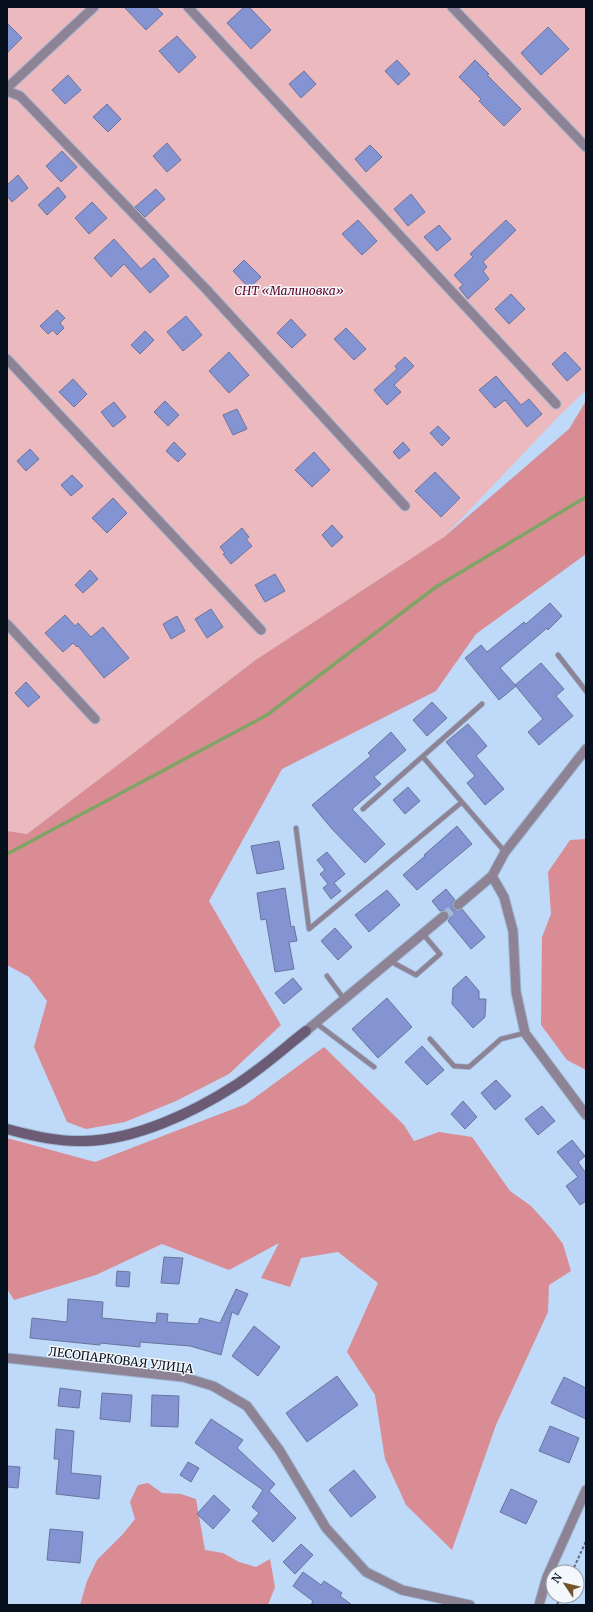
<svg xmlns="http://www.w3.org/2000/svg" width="593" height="1612" font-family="Merriweather,serif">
<rect width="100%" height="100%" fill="#bfd9f8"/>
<!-- green -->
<path fill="#ecbabe" d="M7,7H586V390L558,417L444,537L257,659L27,834L7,831Z"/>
<!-- forest -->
<path fill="#da8c94" d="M586,401V554L476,634L436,691L282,769L209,901L281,1025L229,1074L176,1101L125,1122L86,1129L67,1122L34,1047L47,1001L29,977L7,965V831L27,834L257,659L444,537L569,429Z
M586,839V1070L567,1060L541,1025L542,937L551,914L548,872L570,840Z
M324,1047L404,1125L414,1141L439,1132L472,1137L510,1191L531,1206L551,1228L563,1244L571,1271L549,1285L548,1312L496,1425L452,1550L406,1505L385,1459L375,1395L347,1352L378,1283L338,1252L301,1258L290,1287L261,1278L279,1243L229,1270L162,1244L96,1275L14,1300L7,1289V1138L95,1162L246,1104Z
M148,1483L162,1493L181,1494L196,1499L205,1550L223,1553L239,1562L256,1567L270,1559L275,1587L268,1605H80L87,1581L97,1560L123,1534L135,1519L130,1502L138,1485Z"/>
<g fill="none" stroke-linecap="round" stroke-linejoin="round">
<!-- stream -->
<path stroke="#80a466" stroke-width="3.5" d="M7,854L267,715L436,587L586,497"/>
</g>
<!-- building -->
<path fill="#8494d3" stroke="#6a749d" d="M124,7H156L163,14L146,30Z
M244,7H249L271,30L251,49L227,23Z
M7,23L22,38L7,53Z
M548,27L569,49L541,75L521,53Z
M177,36L196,57L179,73L159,51Z
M397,60L410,74L398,85L385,71Z
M475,60L489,74L487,75L521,109L504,126L479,101L481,99L459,77Z
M304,71L316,84L301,98L289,84Z
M68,75L81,90L65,104L52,90Z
M107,104L121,119L108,132L93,117Z
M167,143L181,160L167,172L153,156Z
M370,145L382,157L366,172L355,159Z
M62,151L77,167L61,182L46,166Z
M18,175L28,188L12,202L7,196V185Z
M58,187L66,197L47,215L38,205Z
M156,189L165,199L145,217L135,207Z
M411,194L425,212L408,226L394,209Z
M92,202L107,218L89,234L75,218Z
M358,220L377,241L362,255L342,234Z
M506,220L516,230L483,262L487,267L483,271L489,279L468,299L459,288L463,285L454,275L473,257L470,254Z
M439,225L451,239L437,251L424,237Z
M114,239L141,269L154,258L169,276L150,293L124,264L111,277L94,258Z
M244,260L261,277L249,288L233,271Z
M511,294L525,309L509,324L495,309Z
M57,310L65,318L60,323L64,328L57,335L53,330L48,334L40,326Z
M186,316L202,335L183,351L167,332Z
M291,319L306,335L292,348L277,333Z
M346,328L366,349L354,360L334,339Z
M145,331L154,340L140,354L131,345Z
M229,352L249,375L229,393L209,371Z
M565,352L581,369L567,381L552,364Z
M405,357L414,366L394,385L401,392L387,405L374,390L397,369L395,366Z
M496,376L521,405L529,399L542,414L527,427L505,400L495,408L479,390Z
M73,379L87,394L74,407L59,392Z
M165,401L179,415L168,426L154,412Z
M114,402L126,417L113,427L101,412Z
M237,409L247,429L233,435L223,415Z
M438,426L450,438L442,446L430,433Z
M174,442L186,454L178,462L166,451Z
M403,442L410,450L399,459L393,452Z
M30,449L39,459L26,471L17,461Z
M314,452L330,470L312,487L295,470Z
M435,472L460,498L441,517L415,491Z
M72,475L83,486L71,496L61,485Z
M113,498L127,513L107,533L92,518Z
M332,525L343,537L332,547L322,535Z
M242,528L249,537L246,539L252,546L231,564L223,554L225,553L220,547Z
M90,570L98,579L83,593L75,585Z
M275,574L285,591L265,602L255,585Z
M550,603L562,616L548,630L547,628L500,668L516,686L499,700L465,658L481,645L487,652L524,622L526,624Z
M211,609L223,627L207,638L195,619Z
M65,615L75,626L78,623L91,637L103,627L129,658L104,678L78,646L77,647L73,643L63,652L45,633Z
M177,616L185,631L171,639L163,624Z
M541,663L564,689L556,696L573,716L539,745L528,732L543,719L515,685Z
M26,682L40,697L28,707L15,693Z
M432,702L447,718L427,736L413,720Z
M468,724L487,746L476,756L504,789L485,805L467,783L475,776L446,742Z
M391,732L406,750L374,777L381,784L352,809L385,844L365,863L332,829L312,805L371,756L368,753Z
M408,787L420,801L405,814L393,800Z
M457,826L472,844L417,890L403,875L425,856L424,855Z
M279,841L284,869L257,874L251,846Z
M327,852L345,874L334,883L341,891L331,899L323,888L328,884L320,874L325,870L317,860Z
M285,888L291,927L294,926L297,941L289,942L294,969L275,972L266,919L261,920L257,893Z
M446,889L455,900L452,903L453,909L459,911L462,909L485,937L471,949L448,921L450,918L449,912L446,910L440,911L432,901Z
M387,890L400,905L369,932L355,915Z
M335,928L352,947L338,960L321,941Z
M466,976L479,991V999H486L485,1017L473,1028L452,1004L453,988Z
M293,978L302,989L284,1004L275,993Z
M387,998L412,1027L378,1058L352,1029Z
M422,1046L444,1070L427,1085L405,1062Z
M496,1080L511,1096L495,1110L481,1093Z
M463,1101L477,1117L465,1129L451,1114Z
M542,1106L555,1121L538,1135L525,1119Z
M572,1140L585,1156L578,1162L585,1172L586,1171V1201L580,1205L566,1186L578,1177L557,1152Z
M164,1257L183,1258L179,1284L161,1283Z
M117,1271L130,1272L129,1287L116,1286Z
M236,1289L248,1294L238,1315L232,1312L221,1355L190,1346L140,1342V1347L100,1343V1345L30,1338L32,1318L67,1322L68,1299L103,1302L102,1318L156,1323L157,1313L168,1314L167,1322L198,1324L200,1318L220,1323Z
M254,1326L280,1347L258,1376L232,1356Z
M337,1376L358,1405L307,1442L286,1413Z
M564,1377L586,1388V1419L551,1403Z
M60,1388L81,1391L79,1408L58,1406Z
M102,1393L132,1395L130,1422L100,1419Z
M152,1395L179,1396L178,1427L151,1426Z
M211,1419L243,1440L237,1448L275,1484L269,1491L296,1518L273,1542L252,1521L259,1513L252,1507L263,1490L195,1443Z
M550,1426L579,1438L569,1463L539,1451Z
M56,1429L74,1431L71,1473L101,1476L99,1499L56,1494L59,1459H54Z
M188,1462L199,1468L191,1482L180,1475Z
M7,1466L20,1467L18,1488L7,1487Z
M354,1470L376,1497L351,1517L329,1490Z
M511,1489L537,1501L526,1524L500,1512Z
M214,1495L230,1510L213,1529L197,1514Z
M50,1529L83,1532L80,1563L47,1560Z
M301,1544L313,1555L295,1574L283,1562Z
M303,1572L321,1585L324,1581L342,1593L340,1596L352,1605H311L313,1601L293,1586Z"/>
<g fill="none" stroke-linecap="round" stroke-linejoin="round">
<!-- street-tunnel -->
<path stroke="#a3bbd7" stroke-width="9" stroke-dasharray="9 4.5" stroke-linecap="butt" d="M444,916L458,905"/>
<!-- lane casing -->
<g stroke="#9eb5d1" stroke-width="6">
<path id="lane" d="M558,655L586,691
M423,757L505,852
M363,809L482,704
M296,828L309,929L462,802
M390,961L416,975L440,954L423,934
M327,976L344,999
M316,1023L374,1067
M430,1039L454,1066L469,1067L501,1039L525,1033"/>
</g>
<!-- street casing -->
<g stroke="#9eb5d1" stroke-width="11">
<path id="street" d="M188,7L556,404
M452,7L586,147
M7,88L94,7
M7,91L20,96L205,288L405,506
M7,359L261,630
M7,624L95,719
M492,876L504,897L513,931L516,992L525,1033L586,1115
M458,905L492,876L505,852L586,749
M306,1031L444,916
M7,1358L183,1377L213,1386L247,1406L280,1451L326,1528L366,1572L402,1590L470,1605
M539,1605L547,1577L586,1490"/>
</g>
<!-- secondary casing -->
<g stroke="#9eb5d1" stroke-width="12">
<path id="secondary" d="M7,1129C32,1136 58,1142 84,1141C136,1140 194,1112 236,1085C261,1069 283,1049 306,1031"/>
</g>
<!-- path -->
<path stroke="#5b6c82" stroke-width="2" stroke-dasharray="3 2" stroke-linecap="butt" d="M572,1572L586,1541
M557,1605L561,1596"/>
<!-- lane -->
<use href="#lane" stroke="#8e8394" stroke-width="4.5"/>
<!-- street -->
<use href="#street" stroke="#8e8394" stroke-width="9"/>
<!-- secondary -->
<use href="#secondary" stroke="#6b5b74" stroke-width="10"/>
</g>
<g text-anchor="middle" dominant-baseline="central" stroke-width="3" stroke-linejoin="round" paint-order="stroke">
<!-- park labels -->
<g font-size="12" font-style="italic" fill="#60001d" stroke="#f4f8fc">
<text x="289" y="290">СНТ «Малиновка»</text>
</g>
<!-- street labels -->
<g font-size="12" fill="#06101d" stroke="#f4f8fc">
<text transform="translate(121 1360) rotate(7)">ЛЕСОПАРКОВАЯ УЛИЦА</text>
</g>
</g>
<!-- border -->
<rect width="593" height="1612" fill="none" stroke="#06101d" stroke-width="16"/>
<!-- north arrow -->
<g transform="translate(565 1584) rotate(305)"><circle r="19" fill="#f4f8fc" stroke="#959ba3"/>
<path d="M0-3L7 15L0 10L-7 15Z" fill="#735429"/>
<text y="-6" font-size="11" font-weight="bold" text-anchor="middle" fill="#06101d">N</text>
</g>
</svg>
